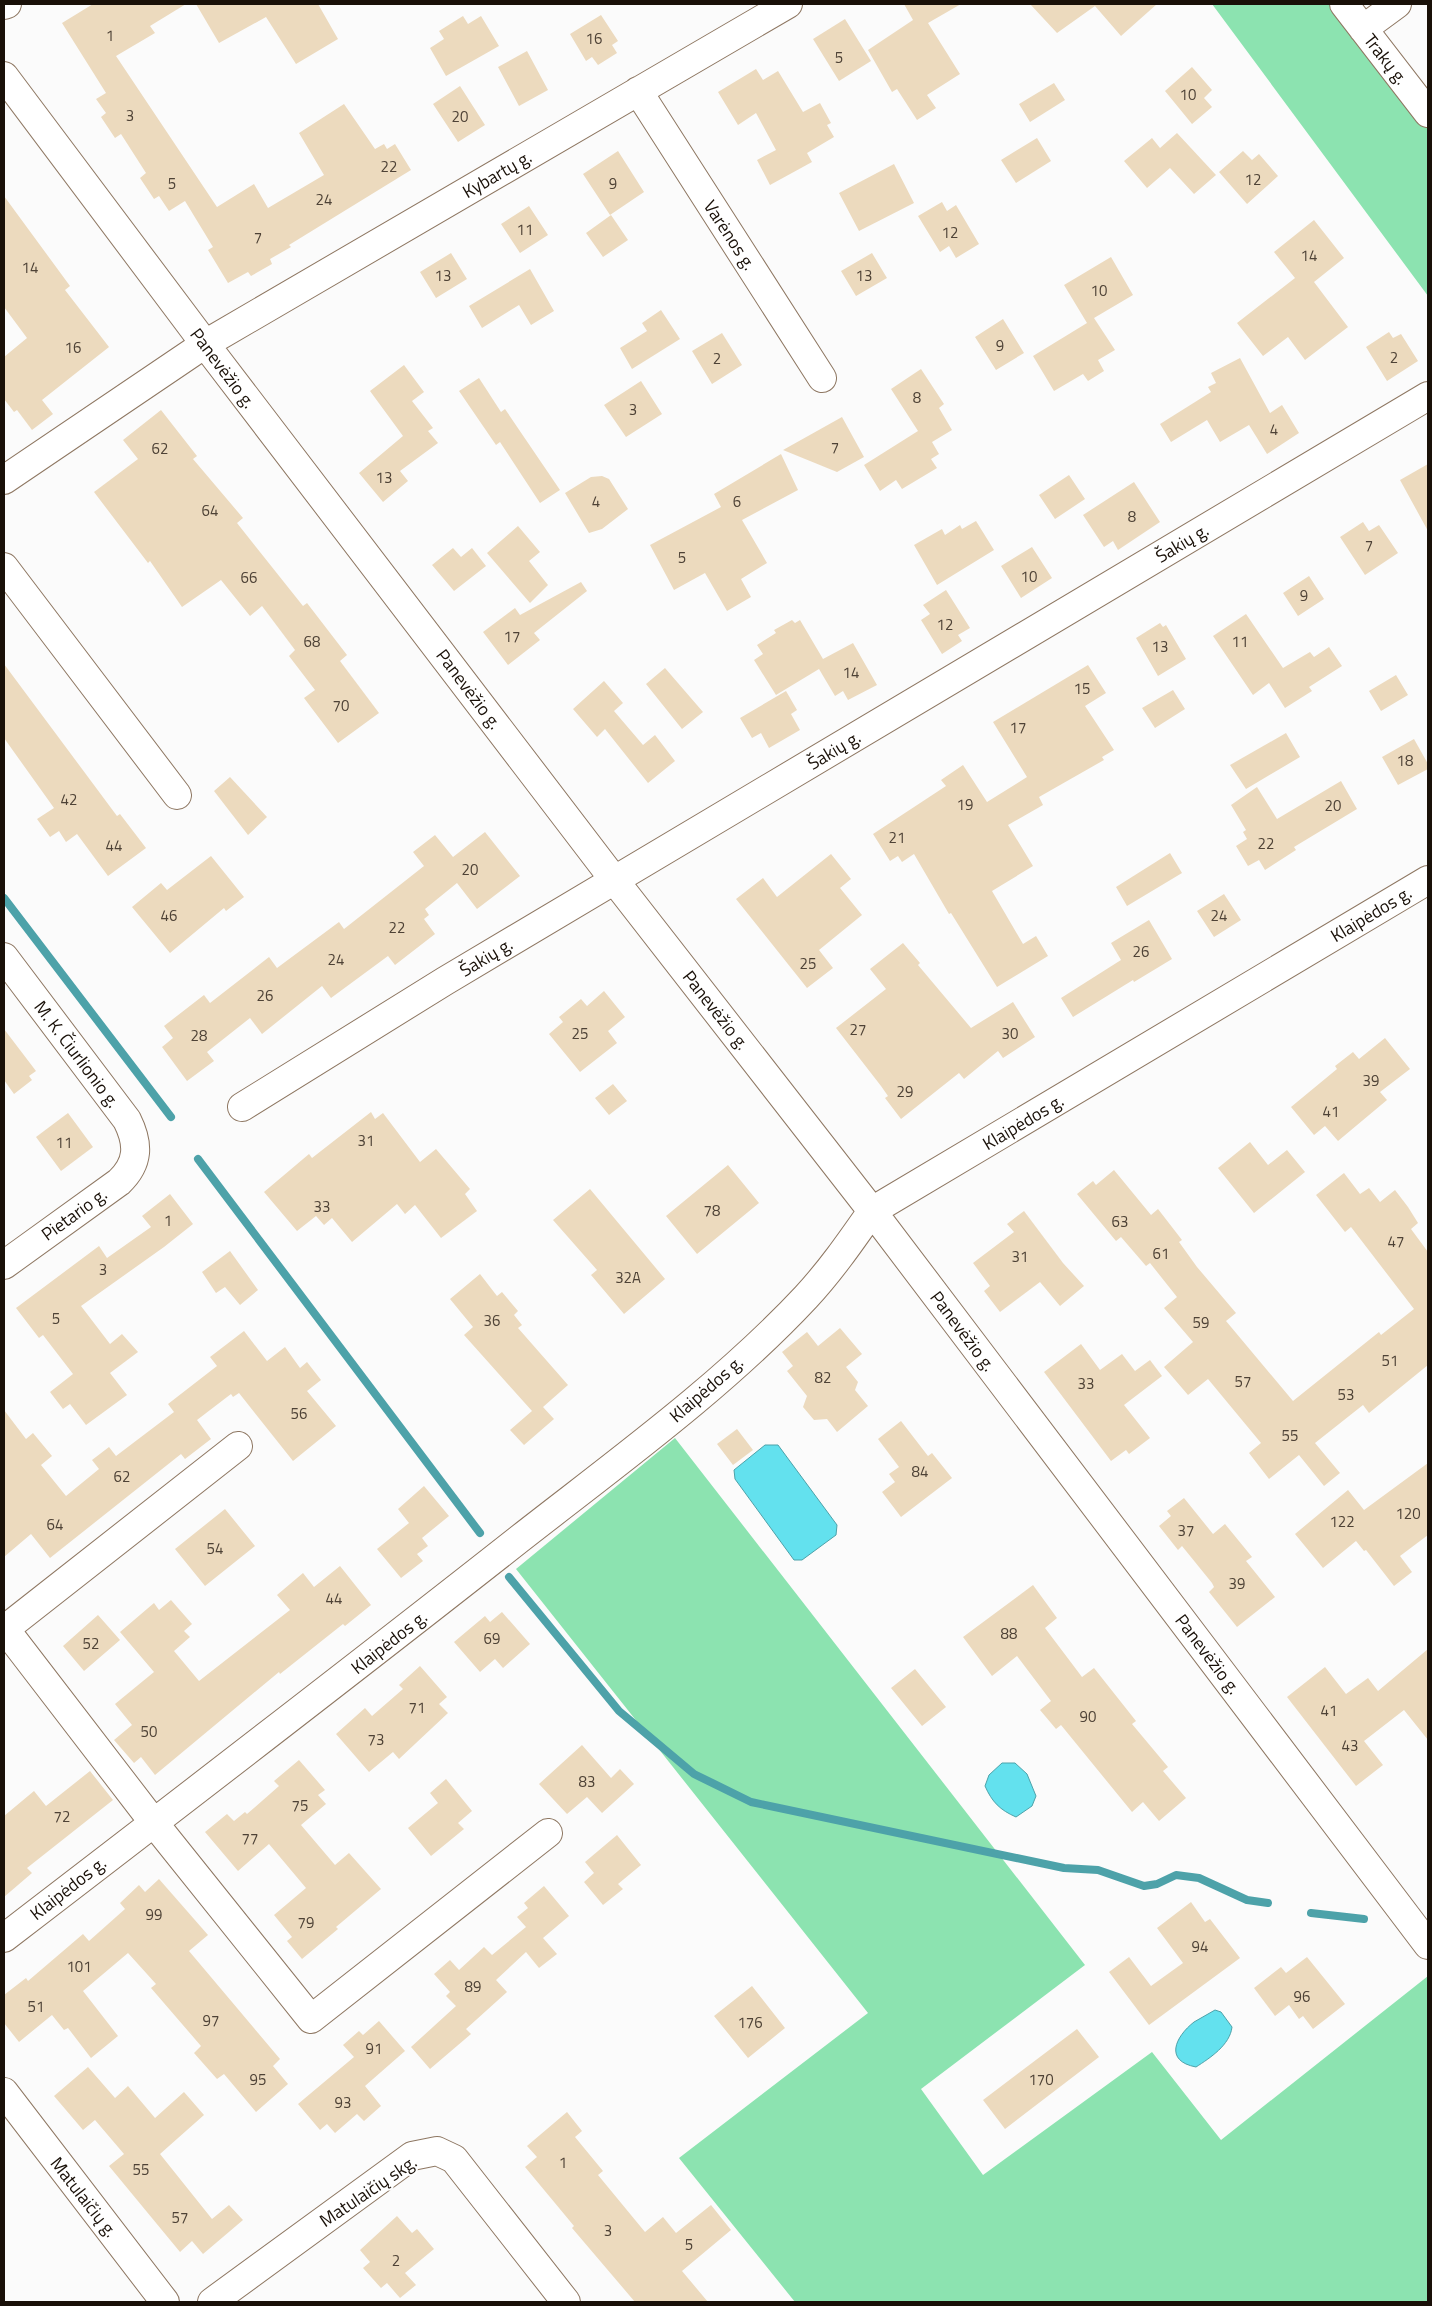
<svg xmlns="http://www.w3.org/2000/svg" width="1432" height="2306" font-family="'Titillium Web',sans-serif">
<rect width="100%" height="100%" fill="#fbfbfb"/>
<!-- green -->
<path fill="#8ce3b0" d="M1212,4H1346L1428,111V296Z
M675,1438L1085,1965L921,2089L983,2175L1152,2052L1221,2140L1428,1976V2302H795L679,2158L868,2013L516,1569Z"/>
<!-- water -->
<path fill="#63e1ee" stroke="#4da2a9" d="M765,1445H778L837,1525L836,1535L802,1560H794L735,1479L734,1470Z
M1002,1763H1015L1027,1774L1036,1796L1032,1806L1016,1817C1000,1810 992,1802 985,1786L989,1775Z
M1215,2010L1221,2012L1232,2027C1230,2045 1210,2058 1196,2067C1164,2061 1175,2037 1194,2022C1201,2018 1208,2014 1215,2010Z"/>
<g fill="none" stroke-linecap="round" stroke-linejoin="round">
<!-- stream -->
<path stroke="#4da2a9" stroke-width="8" d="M4,898L171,1117
M198,1159L480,1533
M509,1577L619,1711L694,1774L751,1802L1064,1868L1098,1870L1144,1886L1157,1884L1176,1875L1199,1878L1247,1900L1268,1903
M1311,1913L1364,1919"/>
</g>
<!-- building -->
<path fill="#ecdabe" d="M93,4H186L150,26L155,33L116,56L217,207L254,184L268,208L324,175L299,133L344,104L375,149L384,144L387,149L395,144L411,170L289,245L291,247L270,259L272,264L251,276L248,272L228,283L208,250L213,247L185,201L169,211L159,196L154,199L140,178L146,173L121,134L115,138L101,117L106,113L96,99L106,93L62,23Z
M196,4H318L338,39L296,64L266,17L219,43Z
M904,4H961L928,23L960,74L927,95L936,108L917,120L897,89L892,92L868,50L913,20Z
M1030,4H1157L1121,36L1095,6L1057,33Z
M601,15L618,41L612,45L617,53L598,65L592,57L586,61L570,34Z
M463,16L468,24L481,16L499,46L446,76L430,48L444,39L439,31Z
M845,19L871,61L839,81L813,39Z
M527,51L548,90L519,106L498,67Z
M1192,67L1212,90L1204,98L1212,107L1192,124L1165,91Z
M756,69L763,80L778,71L803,112L820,103L831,123L827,125L834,137L807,153L812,162L770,185L757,160L776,150L756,113L738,125L718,92Z
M1054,83L1065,100L1030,122L1019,104Z
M460,86L485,125L458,142L433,104Z
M1177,133L1216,175L1194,194L1170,168L1147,188L1124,161L1152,138L1160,148Z
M1037,138L1051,161L1016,183L1001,160Z
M618,151L644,192L610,215L583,174Z
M1243,151L1252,160L1259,154L1278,176L1247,204L1219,172Z
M894,164L914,203L859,231L839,193Z
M4,196L70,286L65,290L109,347L42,400L53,414L32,430L17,410L14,412L4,399V357L27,338L4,307Z
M942,202L947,211L956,205L979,244L956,258L949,246L940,252L918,216Z
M529,206L548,235L520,253L501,224Z
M611,215L628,240L603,257L586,233Z
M1314,220L1344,258L1314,282L1348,327L1305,360L1288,337L1263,356L1237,323L1295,278L1274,252Z
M451,253L467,279L436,298L420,272Z
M872,253L887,278L856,296L841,271Z
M1111,257L1133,295L1094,318L1115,350L1098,360L1104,371L1088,381L1083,374L1054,391L1033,356L1087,323L1064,285Z
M530,269L554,311L531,325L519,305L482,328L469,306Z
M661,310L680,339L632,369L620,348L647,331L642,323Z
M1003,319L1024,353L996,370L975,337Z
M1389,332L1393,338L1401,334L1418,361L1387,381L1366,347Z
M722,333L742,365L712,384L692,351Z
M1240,358L1270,413L1282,405L1299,433L1267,454L1249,425L1220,442L1207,420L1171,442L1160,424L1211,392L1208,387L1216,383L1211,373Z
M404,365L424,392L412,401L433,428L428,431L438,443L400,471L408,481L383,502L359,473L403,436L370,391Z
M921,369L944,404L939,408L952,430L932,442L939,454L931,459L937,468L902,489L896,480L880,491L864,465L918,431L891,389Z
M479,378L501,412L505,409L560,490L540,503L500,442L496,445L459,391Z
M641,381L662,414L626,437L604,405Z
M161,410L197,456L193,459L243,518L237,523L303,606L307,603L347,655L340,661L379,713L338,743L304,698L315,690L289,656L295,650L262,606L250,616L221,580L182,607L150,561L148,563L94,492L138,459L123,440Z
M842,417L864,457L837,472L783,450Z
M781,454L798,490L742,520L767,563L741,579L751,597L727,611L705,573L674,590L650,545L721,507L714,494Z
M1428,464V531L1400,480Z
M1069,475L1085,499L1055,519L1039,495Z
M602,476L609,479L628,509L602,529L589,533L565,493L591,477Z
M1134,482L1160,522L1118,550L1113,541L1104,547L1083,515Z
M976,521L994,550L937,585L914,545L942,529L945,535L960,525L962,529Z
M1363,522L1369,531L1379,525L1398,553L1365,575L1340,537Z
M518,526L540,552L529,561L548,585L530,603L487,553Z
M1032,547L1052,578L1021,598L1001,566Z
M453,548L461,557L472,548L486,566L454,591L432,565Z
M1309,576L1324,599L1298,616L1283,593Z
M581,582L587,591L534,633L540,640L508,665L483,632L515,608L520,615Z
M946,590L970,628L958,635L962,641L942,654L921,620L930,614L923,605Z
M1246,614L1283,668L1310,652L1314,657L1329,647L1342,666L1309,687L1312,691L1285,708L1269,683L1253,695L1213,636Z
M792,620L795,623L800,620L823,659L853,643L877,685L848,700L843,691L835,696L819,669L776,695L754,660L763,654L757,645L776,633L774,630Z
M1160,623L1163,627L1166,625L1186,659L1158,676L1136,638Z
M4,664L117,816L120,814L146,848L108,876L77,834L66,842L59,831L50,837L37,819L54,808L4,738Z
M1088,665L1106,693L1085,706L1114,750L1102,757L1104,760L1039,797L1043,805L1008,825L1033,866L992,891L1023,944L1036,936L1048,956L997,987L951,913L949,914L914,854L902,862L898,856L890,861L873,834L946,786L941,780L963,765L987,802L1027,777L993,722Z
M665,668L703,712L682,729L646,684Z
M1396,675L1408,695L1381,711L1369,691Z
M604,681L623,703L614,711L643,745L655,735L675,761L648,783L605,729L597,737L573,709Z
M1173,690L1185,709L1155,728L1142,708Z
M786,691L797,710L791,714L800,730L769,748L761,733L752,738L740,718Z
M1286,733L1300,757L1246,789L1230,765Z
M1414,739L1428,764V769L1398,785L1382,757Z
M230,777L267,817L248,835L214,791Z
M1341,781L1357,809L1294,847L1296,850L1265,870L1259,860L1248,866L1236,846L1247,839L1243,832L1246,830L1231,805L1257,787L1277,819Z
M485,832L520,876L477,909L457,883L425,909L429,915L424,919L435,934L395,965L388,956L331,998L322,986L262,1034L250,1018L207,1052L214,1061L187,1081L162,1047L173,1038L164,1026L204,995L210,1003L269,957L277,968L339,922L344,929L424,866L413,852L435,835L453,857Z
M1170,853L1182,873L1127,906L1116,887Z
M831,854L851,879L840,888L862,915L819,950L833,968L807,988L736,899L763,878L777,897Z
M211,856L244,897L226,911L224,908L170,953L132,907L161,883L167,890Z
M1224,894L1241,920L1214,937L1197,911Z
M1149,920L1172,959L1134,982L1133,980L1073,1017L1061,998L1121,960L1111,943Z
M903,943L920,963L918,965L971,1028L1013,1002L1035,1037L1003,1058L998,1051L964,1079L959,1073L901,1119L885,1098L888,1096L881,1086L836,1028L886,989L870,969Z
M604,991L625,1017L608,1031L617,1043L580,1072L549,1034L563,1022L559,1017L581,999L587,1006Z
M4,1029L36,1071L29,1076L32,1080L14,1094L4,1080Z
M1385,1038L1410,1069L1380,1092L1387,1100L1338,1141L1325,1126L1314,1135L1291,1107L1337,1069L1335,1066L1353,1052L1359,1059Z
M613,1084L627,1101L609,1115L595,1098Z
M371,1112L375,1119L383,1113L420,1162L436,1149L470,1189L465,1194L477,1211L441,1238L415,1205L405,1214L397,1204L352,1242L332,1218L324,1225L316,1216L297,1231L264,1192L309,1154L312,1158Z
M68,1113L93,1147L61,1171L36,1137Z
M1250,1142L1268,1165L1287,1150L1305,1172L1254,1213L1218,1168Z
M728,1165L759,1203L697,1254L666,1216Z
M1114,1170L1151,1215L1158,1209L1182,1240L1179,1242L1197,1267L1236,1313L1226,1321L1293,1401L1379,1332L1381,1335L1414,1309L1351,1227L1345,1232L1316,1195L1344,1173L1360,1194L1369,1188L1380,1202L1395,1190L1408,1207L1418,1223L1411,1229L1428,1252V1365L1369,1413L1363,1405L1315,1443L1340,1473L1324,1486L1299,1455L1269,1479L1249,1453L1261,1443L1208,1379L1188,1395L1164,1367L1193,1342L1164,1308L1177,1297L1150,1263L1146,1266L1121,1237L1116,1241L1077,1194L1093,1181L1096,1185Z
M590,1189L665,1279L624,1314L591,1275L597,1270L553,1220Z
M170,1194L193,1224L164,1247L81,1306L110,1344L122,1334L138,1352L110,1373L127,1395L86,1425L70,1404L63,1409L50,1392L73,1374L43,1335L39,1338L16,1308L99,1246L107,1258L151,1227L142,1216Z
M1024,1211L1063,1263L1084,1286L1060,1306L1040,1282L1000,1312L984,1291L990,1286L973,1263L1014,1232L1007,1224Z
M230,1251L258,1290L240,1305L225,1287L216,1293L202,1272Z
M480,1274L497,1296L502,1292L518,1311L514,1315L522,1325L518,1328L568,1385L543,1407L554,1419L524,1445L510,1430L532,1411L464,1335L473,1327L450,1299Z
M840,1328L862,1354L846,1367L858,1382L855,1390L868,1406L837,1432L827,1419L814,1420L803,1407L807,1396L787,1371L793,1366L782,1352L807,1332L818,1346Z
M244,1331L267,1361L285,1347L300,1368L307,1362L321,1380L307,1391L336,1426L293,1461L239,1393L233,1397L231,1394L197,1420L211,1439L185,1459L181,1454L50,1558L31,1534L4,1557V1410L26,1439L33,1433L52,1456L41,1465L66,1496L99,1469L92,1460L109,1447L116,1456L174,1412L168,1404L217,1366L210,1357Z
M1081,1344L1100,1370L1122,1354L1135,1371L1150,1360L1162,1376L1124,1405L1150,1438L1129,1454L1126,1450L1111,1461L1044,1372Z
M901,1421L928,1456L932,1453L952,1478L901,1517L882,1492L895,1482L889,1474L899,1467L878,1439Z
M737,1429L753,1450L733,1465L717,1444Z
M1428,1463V1535L1400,1556L1412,1572L1394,1586L1366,1550L1364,1551L1356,1541L1323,1568L1295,1534L1348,1490L1364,1510Z
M424,1486L449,1516L422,1538L428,1546L417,1554L423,1561L401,1578L377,1549L409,1523L398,1509Z
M1184,1498L1213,1534L1225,1524L1252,1557L1246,1561L1275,1597L1237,1627L1209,1592L1214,1587L1212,1583L1182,1546L1178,1550L1159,1526L1171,1516L1167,1511Z
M225,1509L255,1546L205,1586L175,1549Z
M340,1566L371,1605L345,1626L343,1624L280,1674L279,1672L155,1775L141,1757L134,1763L114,1740L132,1725L115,1704L154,1672L120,1632L154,1603L159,1610L171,1600L192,1624L184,1631L190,1637L174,1651L199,1681L290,1610L277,1595L303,1573L314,1587Z
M1033,1585L1057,1618L1045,1628L1082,1677L1094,1668L1136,1721L1132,1724L1168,1767L1163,1771L1186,1798L1159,1821L1143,1802L1132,1812L1061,1725L1056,1729L1040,1710L1051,1701L1017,1656L992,1676L963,1637Z
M502,1612L530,1644L503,1668L495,1659L480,1672L454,1642L485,1616L490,1622Z
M98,1615L120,1640L84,1671L63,1646Z
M1428,1649V1740L1404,1710L1364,1741L1383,1765L1356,1786L1287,1697L1325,1667L1346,1694L1368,1678L1378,1691Z
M420,1666L447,1697L439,1704L448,1713L399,1759L393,1752L369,1772L336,1734L365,1708L372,1716L403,1689L399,1685Z
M915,1669L946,1707L922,1726L891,1688Z
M582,1745L611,1778L620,1769L634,1784L602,1813L587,1797L567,1814L539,1784Z
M299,1760L325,1790L318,1795L326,1804L301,1825L335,1865L349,1853L381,1889L336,1927L338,1929L302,1959L287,1941L292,1937L274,1915L306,1888L269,1844L238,1871L205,1832L227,1814L234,1821L245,1812L247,1814L279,1786L274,1781Z
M90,1771L113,1800L27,1868L32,1873L4,1897V1816L34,1791L46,1806Z
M446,1779L472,1811L458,1823L464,1829L431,1856L408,1828L438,1803L430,1793Z
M617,1835L641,1865L618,1884L623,1889L603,1905L584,1882L594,1873L585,1862Z
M159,1879L208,1935L189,1951L280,2059L273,2066L288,2084L256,2112L224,2074L217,2079L194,2053L201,2046L151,1988L156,1984L128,1953L83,1991L118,2036L91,2058L68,2028L64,2030L52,2015L19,2042L4,2023V1995L26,1978L28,1981L83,1934L89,1941L125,1909L120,1903L139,1885L145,1892Z
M544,1886L569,1916L543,1938L557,1954L539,1968L526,1952L496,1980L507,1992L466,2029L471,2034L430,2069L411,2047L456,2006L446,1996L450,1992L434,1974L450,1960L459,1970L484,1947L492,1955L526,1927L517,1917L528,1908L524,1903Z
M1191,1902L1205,1922L1210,1919L1240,1958L1149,2025L1109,1972L1129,1957L1151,1986L1183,1963L1157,1928Z
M1307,1957L1345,2004L1313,2029L1303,2016L1299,2019L1289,2005L1275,2016L1254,1988L1281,1967L1286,1973Z
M752,1986L785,2028L748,2058L714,2016Z
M379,2021L405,2051L365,2086L381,2106L364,2121L357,2114L335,2133L327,2124L320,2130L298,2104L354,2057L343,2045L359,2031L363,2035Z
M1077,2029L1099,2057L1005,2129L983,2100Z
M88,2067L115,2098L128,2086L155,2118L184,2092L204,2115L160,2154L212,2219L229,2205L243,2220L203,2254L192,2241L180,2252L109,2166L124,2154L95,2120L83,2130L54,2096Z
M567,2112L582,2131L575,2137L603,2171L598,2175L645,2232L663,2217L676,2233L711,2205L731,2230L682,2271L708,2302H635L572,2228L574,2226L525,2167L537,2157L527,2146Z
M397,2216L412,2233L417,2229L434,2249L405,2273L416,2285L400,2298L387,2283L381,2288L363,2268L370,2262L360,2250Z"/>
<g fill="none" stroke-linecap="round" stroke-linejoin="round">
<!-- minor casing -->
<g stroke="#8e7762" stroke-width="30">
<path id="minor" d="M1344,4L1428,113
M4,5L7,4
M1363,29L1397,4
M4,76L205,344L615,881L872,1211L1428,1945
M638,91L822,378
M4,480L205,344L788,4
M4,567L177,795
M4,957L127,1120C139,1144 139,1163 119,1182L4,1265
M242,1107L445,981L1428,396
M238,1446L5,1629L154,1823L311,2019L548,1833
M4,1938C176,1806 348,1674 518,1540C615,1464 722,1387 806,1297C831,1270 851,1241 872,1211L1428,880
M4,2092L165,2302
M212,2302L412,2156L437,2151L454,2159L566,2302"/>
</g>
<!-- minor -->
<use href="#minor" stroke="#fff" stroke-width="28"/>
</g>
<g text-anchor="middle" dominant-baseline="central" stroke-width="4" stroke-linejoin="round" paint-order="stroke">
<!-- number labels -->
<g font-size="15" fill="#4e4236">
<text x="110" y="35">1</text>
<text x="594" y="38">16</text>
<text x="839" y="57">5</text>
<text x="1188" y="94">10</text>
<text x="130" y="115">3</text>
<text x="460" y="116">20</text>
<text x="389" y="166">22</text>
<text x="1253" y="179">12</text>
<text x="172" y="183">5</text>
<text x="613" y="183">9</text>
<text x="324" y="199">24</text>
<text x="525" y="229">11</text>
<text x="950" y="232">12</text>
<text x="258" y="237">7</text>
<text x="1309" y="255">14</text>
<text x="30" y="267">14</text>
<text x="443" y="275">13</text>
<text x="864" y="275">13</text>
<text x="1099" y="290">10</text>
<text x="1000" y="345">9</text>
<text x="73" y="347">16</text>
<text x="1394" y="357">2</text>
<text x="717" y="358">2</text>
<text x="917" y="397">8</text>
<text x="633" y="409">3</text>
<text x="1274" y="429">4</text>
<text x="835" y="447">7</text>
<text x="160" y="448">62</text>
<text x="384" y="477">13</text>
<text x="596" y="501">4</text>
<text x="737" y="501">6</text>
<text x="210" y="510">64</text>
<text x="1132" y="516">8</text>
<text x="1369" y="545">7</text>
<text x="682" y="557">5</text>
<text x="1029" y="576">10</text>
<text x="249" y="577">66</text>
<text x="1304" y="595">9</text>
<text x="945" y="624">12</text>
<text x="512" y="636">17</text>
<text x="312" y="641">68</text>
<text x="1240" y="641">11</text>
<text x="1160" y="646">13</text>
<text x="851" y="672">14</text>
<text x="1082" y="688">15</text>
<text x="341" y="705">70</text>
<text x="1018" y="727">17</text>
<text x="1405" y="760">18</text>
<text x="69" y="799">42</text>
<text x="965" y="804">19</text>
<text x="1333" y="805">20</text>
<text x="897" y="837">21</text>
<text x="1266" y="843">22</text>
<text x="114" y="845">44</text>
<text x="470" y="869">20</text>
<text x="169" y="915">46</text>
<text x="1219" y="915">24</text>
<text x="397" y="927">22</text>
<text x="1141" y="951">26</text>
<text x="336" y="959">24</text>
<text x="808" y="963">25</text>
<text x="265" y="995">26</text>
<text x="858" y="1029">27</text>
<text x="580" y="1033">25</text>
<text x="1010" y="1033">30</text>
<text x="199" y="1035">28</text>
<text x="1371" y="1080">39</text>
<text x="905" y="1091">29</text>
<text x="1331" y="1111">41</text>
<text x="366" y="1140">31</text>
<text x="64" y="1142">11</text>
<text x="322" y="1206">33</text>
<text x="712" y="1210">78</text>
<text x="168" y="1220">1</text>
<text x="1120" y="1221">63</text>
<text x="1396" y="1241">47</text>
<text x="1161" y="1253">61</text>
<text x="1020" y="1256">31</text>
<text x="103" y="1269">3</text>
<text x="628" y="1277">32A</text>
<text x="56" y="1318">5</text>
<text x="492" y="1320">36</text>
<text x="1201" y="1322">59</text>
<text x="1390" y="1360">51</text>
<text x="823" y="1377">82</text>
<text x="1243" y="1381">57</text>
<text x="1086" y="1383">33</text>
<text x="1346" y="1394">53</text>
<text x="299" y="1413">56</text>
<text x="1290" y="1435">55</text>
<text x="920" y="1471">84</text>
<text x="122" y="1476">62</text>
<text x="1408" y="1513">120</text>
<text x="1342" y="1521">122</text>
<text x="55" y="1524">64</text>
<text x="1186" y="1530">37</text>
<text x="215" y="1548">54</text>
<text x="1237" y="1583">39</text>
<text x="334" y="1598">44</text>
<text x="1009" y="1633">88</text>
<text x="492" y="1638">69</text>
<text x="91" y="1643">52</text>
<text x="417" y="1707">71</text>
<text x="1329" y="1710">41</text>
<text x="1088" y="1716">90</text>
<text x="149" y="1731">50</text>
<text x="376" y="1739">73</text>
<text x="1350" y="1745">43</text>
<text x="587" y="1781">83</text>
<text x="300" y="1805">75</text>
<text x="62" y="1816">72</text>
<text x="250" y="1838">77</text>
<text x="154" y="1914">99</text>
<text x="306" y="1922">79</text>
<text x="1200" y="1946">94</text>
<text x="79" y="1966">101</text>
<text x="473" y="1986">89</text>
<text x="1302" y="1996">96</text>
<text x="36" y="2006">51</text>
<text x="211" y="2020">97</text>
<text x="750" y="2022">176</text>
<text x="374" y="2048">91</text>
<text x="258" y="2079">95</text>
<text x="1041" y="2079">170</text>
<text x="343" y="2102">93</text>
<text x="563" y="2162">1</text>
<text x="141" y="2169">55</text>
<text x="180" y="2217">57</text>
<text x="608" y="2230">3</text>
<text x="689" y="2244">5</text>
<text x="396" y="2260">2</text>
</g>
<!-- street labels -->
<g font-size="18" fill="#191008" stroke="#fff">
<text transform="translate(1386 59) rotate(52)">Trakų g.</text>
<text transform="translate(497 174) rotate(-30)">Kybartų g.</text>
<text transform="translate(730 235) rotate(57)">Varėnos g.</text>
<text transform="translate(223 368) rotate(53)">Panevėžio g.</text>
<text transform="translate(1182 543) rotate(-31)">Šakių g.</text>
<text transform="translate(469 689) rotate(53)">Panevėžio g.</text>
<text transform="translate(834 750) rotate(-31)">Šakių g.</text>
<text transform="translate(1371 914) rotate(-31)">Klaipėdos g.</text>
<text transform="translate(486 957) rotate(-31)">Šakių g.</text>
<text transform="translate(716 1010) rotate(52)">Panevėžio g.</text>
<text transform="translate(77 1054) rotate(53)">M. K. Čiurlionio g.</text>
<text transform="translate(1023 1122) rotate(-31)">Klaipėdos g.</text>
<text transform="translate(74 1214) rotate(-36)">Pietario g.</text>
<text transform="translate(963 1331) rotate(53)">Panevėžio g.</text>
<text transform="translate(706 1389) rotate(-41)">Klaipėdos g.</text>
<text transform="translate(389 1642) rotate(-38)">Klaipėdos g.</text>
<text transform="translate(1208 1654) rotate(53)">Panevėžio g.</text>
<text transform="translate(68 1888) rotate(-38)">Klaipėdos g.</text>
<text transform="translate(368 2191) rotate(-34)">Matulaičių skg.</text>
<text transform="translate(84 2197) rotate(52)">Matulaičių g.</text>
</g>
</g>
<!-- border -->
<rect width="1432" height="2306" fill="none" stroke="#191008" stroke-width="10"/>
</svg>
